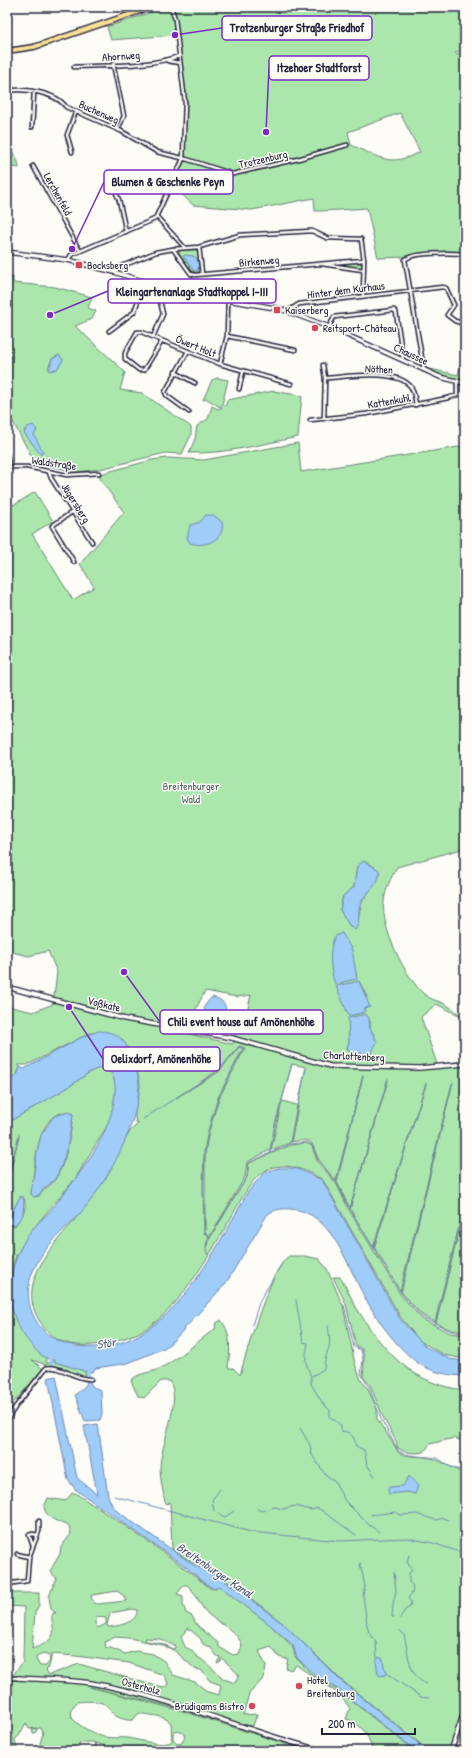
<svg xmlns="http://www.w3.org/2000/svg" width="472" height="1758" font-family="'Patrick Hand',sans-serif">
<rect width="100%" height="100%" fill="#fdfcf7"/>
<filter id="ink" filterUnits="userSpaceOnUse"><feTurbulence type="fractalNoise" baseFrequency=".025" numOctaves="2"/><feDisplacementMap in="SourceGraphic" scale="8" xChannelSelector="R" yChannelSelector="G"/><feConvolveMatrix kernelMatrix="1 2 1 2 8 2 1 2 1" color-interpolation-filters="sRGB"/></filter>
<g filter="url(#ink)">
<!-- green -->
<path fill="#abe7ac" stroke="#668474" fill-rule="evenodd" d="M174,7H465V48L455,53L457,55L465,50V253C453,252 413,251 404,257L378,258L367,208C349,209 333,211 315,211L314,198L252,210L193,205L174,187L183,162L187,101ZM400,113L420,152C389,168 380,157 351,145L348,132Z
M164,8L168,9L173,19L175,35L111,40L107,27Z
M7,141L18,162L19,168L7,166Z
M181,250H199L200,271L197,273L192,271L179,253Z
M362,261V268L332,264Z
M11,277H13V283L55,287L92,297L88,308L96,311L92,319L75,326L125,372L120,390L142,393L191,427V435L182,454L165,453L100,469L78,472L35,463L7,411V402L8,403L12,396L7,394V281L10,282ZM59,355L63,360L57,369L52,370L48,368L52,359ZM27,427L37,431L34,433L35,440L43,452L25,434L24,431Z
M465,346V380L441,376L425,368L458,375Z
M217,378L228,380L222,405L220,407L207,399L203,400L212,380Z
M274,391L302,396L298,437C262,444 225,454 189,453L195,439L197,426L208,419L212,406L218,409L226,405L227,400Z
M298,443L301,472L465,446V848L397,867C391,878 385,889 384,902C380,927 406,979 425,995C431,1000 439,1001 445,1004C452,1008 459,1014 465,1018L436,1004L421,1017L437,1064L465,1061V1202L435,1322L422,1315L401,1292L452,1084L400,1291L374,1247L426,1084L373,1247L350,1209L388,1080L350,1209L337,1182L363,1076L336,1181C331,1174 322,1166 318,1158C310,1140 314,1138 291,1142L306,1067L292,1064L275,1125L270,1150L247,1162L245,1177L210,1236L205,1232V1151L209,1131L219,1098L245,1048L239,1046L219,1070L176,1098L220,1071L239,1047L243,1048L218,1098L208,1131L204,1151L203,1189L204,1233L209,1237C206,1243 205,1250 208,1255L207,1247L208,1240L247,1177L249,1163L291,1145L306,1143L312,1146L317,1161L336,1183L349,1210L400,1294L422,1319L450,1333L465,1335V1359L444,1355L420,1341L401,1318L323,1180C306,1170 282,1159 263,1172C252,1178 238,1205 232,1216C212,1251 175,1317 138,1333C114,1343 73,1354 51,1335C0,1285 63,1239 91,1199C106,1178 117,1153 130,1131L139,1123L136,1122C132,1110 140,1098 140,1085C139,1072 129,1049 122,1039L90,1033L27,1065H17L20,1067L17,1075L7,1083V1006L33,1012L53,1004L57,972L48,951L29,956L7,951V493L14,505L35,492L53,521L32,534L73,600L94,587L80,564L124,512L100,479V474L152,460L167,458L204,460ZM367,862L376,868L377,880C365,900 361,896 358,922L351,928L340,910L343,896L354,887L357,866ZM359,981L367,997L363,1008L365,1012L349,1016L346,1007ZM205,991L237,997L251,995L248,1008L237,1026L233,1044L184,1033ZM370,1021V1028L375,1037L371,1054L351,1053L347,1048L349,1042V1022Z
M99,1068L108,1069L113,1075L116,1087L113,1111L107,1126L75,1179L31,1231L16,1256L13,1266L9,1301L37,1351L46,1358V1362L52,1364V1360L54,1359L55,1362L82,1370L86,1372L85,1378L32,1360L43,1369L7,1410V1184L19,1136L7,1180V1123L67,1088L90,1072ZM69,1111L73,1114C71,1132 66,1163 56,1178C52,1185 44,1188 39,1196L34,1197L31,1194C35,1171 35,1131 54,1116C58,1113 64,1113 69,1111ZM23,1196C29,1209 21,1216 15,1226L11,1225L10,1223L13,1210L20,1197Z
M282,1101L297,1105L290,1143L271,1150Z
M465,1207V1332L451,1330L436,1323Z
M289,1256H305L319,1259L327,1269L343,1306L355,1364L361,1380L368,1389L377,1409V1419L395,1446L398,1452C405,1457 416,1456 425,1457C439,1458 452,1469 465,1474V1724L457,1744L452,1743L448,1751H429L340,1679L285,1625L239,1589L218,1576L196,1565L172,1549L170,1502L167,1504L165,1502C163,1491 160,1479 160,1468C160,1445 183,1399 169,1381H161L144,1398L138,1396L131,1381C136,1373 151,1373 159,1369C180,1358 197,1342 216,1328L215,1324L221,1320C232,1334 230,1351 228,1368H233L240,1375C247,1351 271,1267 289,1256Z
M333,1277H340C346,1287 351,1297 356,1307C382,1350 412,1385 465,1390L463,1413L465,1442L454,1438L430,1444L424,1452C415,1454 404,1453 397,1447V1443L384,1419L370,1385L363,1377L364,1357L362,1349L356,1346L346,1304Z
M72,1493H75C121,1523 167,1553 210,1588L214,1589L219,1586L269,1624L292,1646L296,1658L314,1676L339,1691L415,1751H372C370,1735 360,1723 346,1719L350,1708L339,1694L296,1665L291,1670L286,1668L288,1659L279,1657L271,1647L259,1651L266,1666L265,1673L262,1680L249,1694L243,1715L257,1714L253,1726L217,1721L176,1708L90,1687L182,1711L289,1745L316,1751H115L103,1745L95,1743C97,1750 93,1747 90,1751L92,1748L95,1747L94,1742H84L79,1743V1747L74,1751H38L43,1733L41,1728H38L35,1733H33L32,1729L37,1728L29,1729L26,1723L19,1736L15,1739L17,1751H10L12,1744L9,1743L7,1746V1695L13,1675L23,1662L24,1607L7,1606V1593H39V1605L35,1613L32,1649C43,1645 56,1640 53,1626C52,1620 51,1619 53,1613H56L51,1609L49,1597L56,1578L50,1571L60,1554L61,1547L71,1534L69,1526C59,1522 46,1519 44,1507L48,1498L66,1501ZM184,1585H187C197,1593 199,1605 207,1613C217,1623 239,1631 242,1646L239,1654L233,1655L219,1647L218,1643L197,1625L192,1616L186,1613L183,1605V1596L177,1594ZM117,1591L124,1596L126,1601L98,1604L94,1603L91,1597L92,1595ZM132,1609L137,1610C138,1623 118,1626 108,1627L107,1625L110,1613ZM96,1617L106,1618V1624L98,1628L95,1623ZM188,1628L200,1638L203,1644L211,1648L217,1656L220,1657L217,1663L221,1661L222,1658L239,1675L235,1683L224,1679L205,1662L195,1655L191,1650L185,1647L181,1637ZM115,1637L129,1638L163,1645L175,1651L195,1669L201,1670L210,1681L221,1685L219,1695L208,1692L195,1682L173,1675L164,1661L153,1654L136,1651L125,1654L111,1648H106L105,1642ZM145,1638L160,1639L175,1646V1648L172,1649L164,1644L146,1641ZM43,1653L49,1655L50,1661L46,1666H40L36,1659L37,1656ZM52,1654L76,1656L129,1663L164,1675L168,1683L166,1687L163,1688L79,1664L49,1675L46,1670L49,1667ZM77,1702C86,1701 100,1700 108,1706C111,1708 111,1712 113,1714C118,1718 127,1721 133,1720L139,1713C149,1716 163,1714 171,1723L172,1741C164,1748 137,1739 127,1738C118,1737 109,1739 101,1736C92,1733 79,1726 72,1718L71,1709ZM178,1731L183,1733L185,1736L181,1744L177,1743L173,1739V1733Z"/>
<!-- water -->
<path fill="#9fccf9" stroke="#6d88ad" d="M185,255L194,256C199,261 199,264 198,271H194L183,256Z
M59,355L63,360L57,369L49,371L52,359Z
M33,425L37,430L34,435L43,452L41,455L24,433L27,427Z
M206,515H213L222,522C226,540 204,548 190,543L187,538L190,525L200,522Z
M364,861L379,870C382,883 366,892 361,902C357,911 361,923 355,930L349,925L340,910L343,896L354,887L357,866Z
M342,933L352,950L357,979L335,984C330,971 328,949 335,936Z
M359,981L370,1007L364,1008L365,1012L349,1016L336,986Z
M212,997C220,999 226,1002 226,1011L220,1013L205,1011L204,1009L205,1005Z
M366,1014L369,1018L370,1028L377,1042L371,1054L351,1053L347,1048L349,1042L348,1018Z
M98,1031C117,1031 126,1040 131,1057C134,1066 140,1077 139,1086C138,1125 108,1181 83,1210C66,1229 45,1244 34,1269C27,1284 26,1301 34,1317C43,1335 58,1343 77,1346C160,1358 205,1268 239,1208C243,1201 246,1194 251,1188C255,1182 260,1179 263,1173L278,1168H295L322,1180L400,1319L426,1347L450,1359L465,1361V1376C448,1376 427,1371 414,1360C395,1344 380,1324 368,1303C349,1272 333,1210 290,1209C281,1208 273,1210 267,1215L226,1283L175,1339L166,1347L155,1352L128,1363L96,1368L92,1372H87L55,1362V1360C43,1361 32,1346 25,1337C1,1303 8,1265 30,1232C36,1224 45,1217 51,1210C75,1180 109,1139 114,1100C116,1089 116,1077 108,1069L99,1068L90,1072L67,1088L7,1123V1083L17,1075L20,1067L24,1069L80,1038Z
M69,1112L73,1114C71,1131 65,1163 56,1177C52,1184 43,1187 39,1195L34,1197L31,1194L37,1151L41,1135L54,1116Z
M20,1197L24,1199L23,1215L15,1225H11L10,1223L13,1210Z
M56,1376L77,1478L97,1494L84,1426L98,1424L108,1496L112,1505L117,1511L195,1566L218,1576L238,1590L285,1625L340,1680L428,1751H416L339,1690L315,1675L297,1658L293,1645L269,1624L219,1586L214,1589L210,1587L182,1564L76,1490L68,1480L48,1378Z
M87,1381H89L93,1387L101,1390L102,1414L100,1420L85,1421L75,1395L86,1385Z
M409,1476L418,1486L415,1494L407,1492L389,1494L388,1490L389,1487L403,1486Z
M379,1657L383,1659L384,1667L387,1671L385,1675L380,1676L378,1674L376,1661Z"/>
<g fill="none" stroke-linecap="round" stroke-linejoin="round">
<!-- stream -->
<path stroke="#6d88ad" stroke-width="1" d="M143,1119L219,1070L239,1047L244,1048C236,1064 226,1080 219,1097C201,1140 203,1187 205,1233L210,1237
M290,1143L306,1067
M270,1153L275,1125L292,1064
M7,1182L19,1134
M336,1182L363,1075
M350,1208L388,1078
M206,1246L208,1239L212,1235L247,1177L248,1163L290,1144L307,1142L312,1145L318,1160L336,1182L350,1209L401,1293L422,1317L451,1331L465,1334
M374,1248L426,1083
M401,1293L453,1082
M296,1300L303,1342L308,1343C307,1351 304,1357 307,1366C309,1373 312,1376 311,1384L323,1404L330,1410V1417L341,1425V1431C350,1431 355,1437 356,1446L364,1450L367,1465L375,1476
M344,1305L354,1347L361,1350L363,1359L361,1374L369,1387L382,1421L398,1450C405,1457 426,1456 437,1458C441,1460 444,1463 447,1465C452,1468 459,1469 465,1472
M435,1324L465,1204
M252,1325L260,1300L281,1265
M312,1376L324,1369C324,1361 326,1357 328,1350C331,1343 329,1333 328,1326
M300,1428L310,1445L312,1455L325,1474L335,1482L345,1501L369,1525L379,1532
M114,1496L251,1532L339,1541L407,1538L433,1543L465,1554
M257,1509L262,1511L275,1507L283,1509L295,1506L311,1510L318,1508L356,1535
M214,1511L212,1500L220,1489
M218,1514L225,1517L234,1511
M371,1515L395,1512L401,1515L416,1514L436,1520L443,1518L448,1520
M360,1563L365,1586L363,1595L367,1625L369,1633L376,1642L377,1658
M394,1617H392L393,1604L396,1591L394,1572
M400,1618L405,1610L410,1607L411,1602L408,1598L412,1593L413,1586L409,1582V1573L412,1570L407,1562L409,1555
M400,1631L404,1634C408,1650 408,1677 426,1684
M386,1673L421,1697L429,1698"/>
<!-- canal -->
<path stroke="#9fccf9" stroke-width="3.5" d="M50,1355L51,1364
M88,1368V1382"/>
<!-- street casing -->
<g stroke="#22223b" stroke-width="5.5">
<path id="street" d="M168,61L180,63
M113,64L124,116L118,129
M74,67C106,65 150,67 179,56
M7,91C23,88 56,92 66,107L121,131L157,152L186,159L233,174L298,159L347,145
M32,127L34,92
M72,152L67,135L76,111
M33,166L80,251
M110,179L119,200L126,232
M157,217L185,248
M199,247L202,274
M173,249L191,274L195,275L364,260L363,295
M68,260L71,255L155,219L183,159L185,102L175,19L171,7
M322,264L363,270
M114,272L120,267L156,252L173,249L199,247L240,235L312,231L327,238L361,239L364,260
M164,289L160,301L163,314L153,337L220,364L227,336L228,300
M288,311L299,304L443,287L446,288L454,305L447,315L455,321L465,324
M329,327L334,317L394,310L396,312L403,360
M109,331L134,312L145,282
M227,336L295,350
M153,337L142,332H137L125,353V359L139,370H144L162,341
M188,351L165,392L167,396L189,412
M220,364L291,384
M323,365L325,378
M424,370L405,260C411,252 454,253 465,254
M175,372L195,383
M239,389L243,372
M324,419L325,378C346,377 397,368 411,387C414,392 415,399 416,405
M310,420L366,414L448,398L457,395V381
M7,454L9,467
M7,467H27L67,475L99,473
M49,472L51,478L92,542
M72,512L52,526L74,562
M7,1420L16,1406L46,1368C61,1365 75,1380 91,1379
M33,1546L29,1535L33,1534L37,1535
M17,1554L29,1557
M7,1584L27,1581L29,1557L39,1531V1521
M7,1678H18"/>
</g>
<!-- secondary casing -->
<g stroke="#22223b" stroke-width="6">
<path id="secondary" d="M7,252L68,260L114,272L174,291L281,309L329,327L440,377L465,383
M7,987L125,1019L232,1038L330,1066L419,1068L465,1064
M18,1678C42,1680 67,1679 91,1683C171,1697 246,1732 324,1751
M451,1751L465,1709"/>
</g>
<!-- primary casing -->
<g stroke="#22223b" stroke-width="7">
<path id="primary" d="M7,51L34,47L152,7"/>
</g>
<!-- street -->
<use href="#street" stroke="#fdfcf7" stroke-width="2.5"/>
<!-- secondary -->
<use href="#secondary" stroke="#fdfcf7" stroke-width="3.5"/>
<!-- primary -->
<use href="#primary" stroke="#fadf96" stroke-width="4"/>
</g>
</g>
<!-- markers -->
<g fill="#d1495b" stroke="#fdfcf7" stroke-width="1.5">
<rect x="75" y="261" width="8" height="8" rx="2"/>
<rect x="273" y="306" width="8" height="8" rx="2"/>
<circle cx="315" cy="328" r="4"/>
<circle cx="299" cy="1686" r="4"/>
<circle cx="252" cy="1706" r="4"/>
</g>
<g text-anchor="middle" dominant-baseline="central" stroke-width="3" stroke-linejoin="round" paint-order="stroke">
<!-- street labels -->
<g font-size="11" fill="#22223b" stroke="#fdfcf7">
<text transform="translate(121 56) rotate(-4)">Ahornweg</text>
<text transform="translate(99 112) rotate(24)">Buchenweg</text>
<text transform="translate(263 159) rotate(-13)">Trotzenburg</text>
<text transform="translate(58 194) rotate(61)">Lerchenfeld</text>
<text transform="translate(259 261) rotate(-5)">Birkenweg</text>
<text transform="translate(346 290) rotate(-7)">Hinter dem Kurhaus</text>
<text transform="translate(196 346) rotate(22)">Öwert Holt</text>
<text transform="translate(411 354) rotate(25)">Chaussee</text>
<text transform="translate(379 369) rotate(3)">Nöthen</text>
<text transform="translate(389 401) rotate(-10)">Kattenkuhl</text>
<text transform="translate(54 463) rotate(8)">Waldstraße</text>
<text transform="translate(76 503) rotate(58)">Jägersberg</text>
<text transform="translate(104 1004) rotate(14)">Voßkate</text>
<text transform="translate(354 1056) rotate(3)">Charlottenberg</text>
<text transform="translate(141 1686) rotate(15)">Osterholz</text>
</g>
<!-- poi labels -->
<g font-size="11" fill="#22223b" stroke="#fdfcf7" text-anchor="start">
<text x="87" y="265">Bocksberg</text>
<text x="285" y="310">Kaiserberg</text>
<text x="323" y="328">Reitsport-Château</text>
<text x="307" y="1680">Hotel<tspan x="307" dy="13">Breitenburg</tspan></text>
<text x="244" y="1706" text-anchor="end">Brüdigams Bistro</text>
</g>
<!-- park labels -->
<g font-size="11" fill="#4b5d5d" stroke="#fdfcf7">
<text x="191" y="786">Breitenburger<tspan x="191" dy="13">Wald</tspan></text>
</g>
<!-- water labels -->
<g font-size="12" font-style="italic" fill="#485574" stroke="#fdfcf7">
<text transform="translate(106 1343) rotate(-10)">Stör</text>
<text transform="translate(215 1570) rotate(34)">Breitenburger Kanal</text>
</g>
</g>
<!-- callouts -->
<path fill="none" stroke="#7b2cbf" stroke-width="1.5" d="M175 35L222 28M266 132L269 68M72 249L104 182M50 315L108 291M124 972L160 1022M69 1007L103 1059"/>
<g fill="#7b2cbf" stroke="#fdfcf7" stroke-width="1.5">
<circle cx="175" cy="35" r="4"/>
<circle cx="266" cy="132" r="4"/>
<circle cx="72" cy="249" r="4"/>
<circle cx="50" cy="315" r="4"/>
<circle cx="124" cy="972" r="4"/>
<circle cx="69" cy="1007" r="4"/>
</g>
<g fill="#fdfcf7" stroke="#7b2cbf" stroke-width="1.5">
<rect x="222" y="16" width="150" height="24" rx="4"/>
<rect x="269" y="56" width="100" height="24" rx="4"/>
<rect x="104" y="170" width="129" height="24" rx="4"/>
<rect x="108" y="279" width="168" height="24" rx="4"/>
<rect x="160" y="1010" width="163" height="24" rx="4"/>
<rect x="103" y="1047" width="117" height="24" rx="4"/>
</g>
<g font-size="12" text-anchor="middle" font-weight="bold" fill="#22223b">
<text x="297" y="32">Trotzenburger Straße Friedhof</text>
<text x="319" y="72">Itzehoer Stadtforst</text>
<text x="168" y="186">Blumen &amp; Geschenke Peyn</text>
<text x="192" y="296">Kleingartenanlage Stadtkoppel I-III</text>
<text x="241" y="1026">Chili event house auf Amönenhöhe</text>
<text x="161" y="1063">Oelixdorf, Amönenhöhe</text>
</g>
<!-- margin -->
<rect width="472" height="1758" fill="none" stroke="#fdfcf7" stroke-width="24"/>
<rect x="12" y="12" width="448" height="1734" fill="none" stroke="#22223b" stroke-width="1.5" filter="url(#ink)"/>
<!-- scale -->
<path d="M322 1728v6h93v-6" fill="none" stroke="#22223b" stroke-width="2"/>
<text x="328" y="1728" font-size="12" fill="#22223b" stroke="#fdfcf7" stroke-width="3" paint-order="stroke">200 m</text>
</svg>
